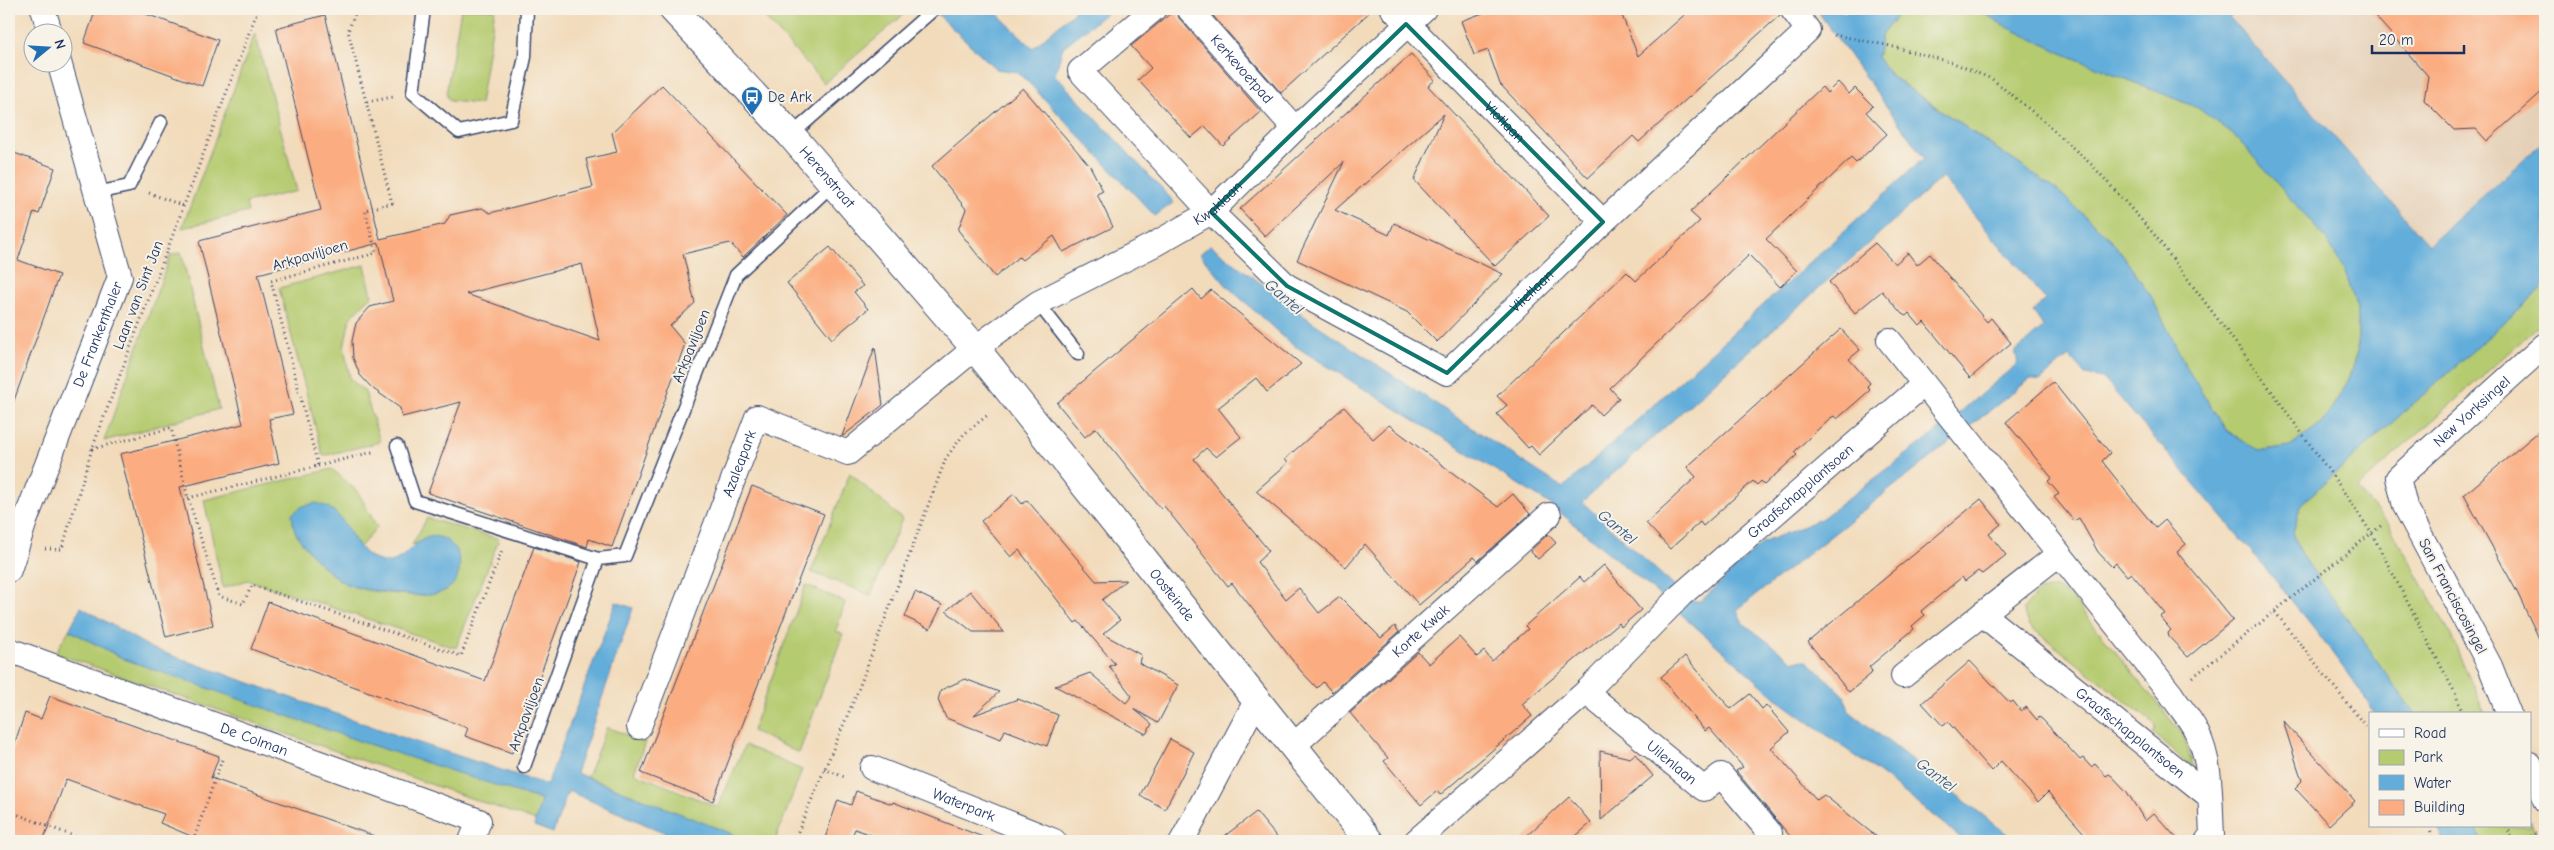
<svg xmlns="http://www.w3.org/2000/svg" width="2554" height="850" font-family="'Comic Neue',sans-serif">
<rect width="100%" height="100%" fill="#f7f3e8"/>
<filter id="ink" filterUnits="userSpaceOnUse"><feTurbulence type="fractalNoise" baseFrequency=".02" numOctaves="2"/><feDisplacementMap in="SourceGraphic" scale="10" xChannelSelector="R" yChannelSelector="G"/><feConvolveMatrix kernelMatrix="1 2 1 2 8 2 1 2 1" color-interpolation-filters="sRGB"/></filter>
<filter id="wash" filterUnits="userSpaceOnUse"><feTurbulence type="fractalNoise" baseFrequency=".0096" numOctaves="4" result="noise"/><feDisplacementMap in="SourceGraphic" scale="20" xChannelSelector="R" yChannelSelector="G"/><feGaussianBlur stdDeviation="1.12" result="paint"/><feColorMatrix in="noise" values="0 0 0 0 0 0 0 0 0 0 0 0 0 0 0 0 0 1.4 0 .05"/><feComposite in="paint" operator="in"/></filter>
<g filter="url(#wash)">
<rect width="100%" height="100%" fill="#f2dbbb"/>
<!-- built -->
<path fill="#e5d0b7" d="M2237,9H2545V140L2429,246L2228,16Z"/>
<!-- green -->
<path fill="#b5cb6f" stroke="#687d66" d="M461,9H495L480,104L450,101L446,94Z
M757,9H910L824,83Z
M1902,9H1977L2007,27L2062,53L2198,108L2236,137L2326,239L2345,271L2358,312V349L2346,385L2323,422L2290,446L2258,451L2226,430L2188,370L2151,296L2114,243L2058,191L1893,77L1877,58L1882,34Z
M255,33L297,191L246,203L248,212L182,228Z
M181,252L219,409L104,441L170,256Z
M365,265L372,296L350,318L344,347L350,379L365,392L380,442L323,456L279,288Z
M2545,286V320L2357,488L2389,525L2448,629L2485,714H2415L2301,554L2293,532L2301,504Z
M332,469L358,492L377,527L360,547L340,519L295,532C309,550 326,575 347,584C369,594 398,593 421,596L430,537L412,545L427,518L499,539L456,648L248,580L223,588L204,500Z
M850,473L902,519L871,595L811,572Z
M806,585L845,602L836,631L843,634L799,753L752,731Z
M2053,588L2070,596L2184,736L2194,769L2153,733L2157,726L2028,625L2023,609L2039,591Z
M69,630L124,659L541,800L536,821L55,653Z
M607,727L645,742L634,773L718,807L745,745L802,770L775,841H750L587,777Z
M2530,820L2539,841H2482L2476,826H2530Z"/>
<!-- water -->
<path fill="#62adda" stroke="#3e6e9c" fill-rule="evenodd" d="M932,9H992L1033,48L1077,9H1112L1063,47L1055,75L1174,202L1155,216L1030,84L1017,72L996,69Z
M1816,9H1839L1843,14L1849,9H1902L1882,34L1877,57L1892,77L2058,191L2114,243L2151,296L2188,370L2226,430L2258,451L2290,446L2323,422L2346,385L2358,350V312L2345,271L2326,239L2236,137L2198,108L2062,53L2007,27L1977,9H2237L2229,17L2429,245L2545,140V286L2301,504L2293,532L2301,554L2415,714H2376C2295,595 2196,488 2103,378L2085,375L2069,356L2040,381L2030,379L1737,610L1743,623L1793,661L1807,660L1845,697L1849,711L2016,841H1965L1886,778L1781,702L1664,599L1550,504L1290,343L1227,286L1200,254L1210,245L1311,321L1563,488L1924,158ZM1942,177L2045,299L2033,312L2044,327L2015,352L2018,363L1935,433L1821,519L1762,543L1701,601H1686L1676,588L1582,502Z
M317,503C321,505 328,506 331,509C350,522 353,552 379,561C406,570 415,528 442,538C465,547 466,583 442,592C426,598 410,595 394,593C379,591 363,590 349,585C333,579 304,549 296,533C293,528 293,520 292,514L303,506Z
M616,602L633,608L576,773L750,841H684L568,791L553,833L534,826L541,800L359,741L124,659L69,630L81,607L151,648L410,740L547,785Z
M2440,826H2476L2482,841H2442Z"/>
<g id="blocks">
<!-- building -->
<path fill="#fbad81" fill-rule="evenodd" d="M96,9H132L218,40L202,86L84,43Z
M1176,9L1179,18L1261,112L1223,146L1205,126L1191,138L1138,80L1151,68L1131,46Z
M1207,9H1373L1281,93Z
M1494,9H1610L1613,16L1621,13L1638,56L1691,9H1779L1780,15L1639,142L1633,136L1588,178L1500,84L1488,50L1474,55L1461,21Z
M2369,9H2545V89L2487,141L2476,129L2454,130L2424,100L2428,76Z
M325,15L380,239L445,224L450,215L482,208L490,213L593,187L586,159L617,152L612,133L662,85L787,215L743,257L730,243L683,254L695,303L670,326L685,344L612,547L589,539L587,547L428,493L461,402L402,417L400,408L372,388L360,375L353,358L352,341L356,323L370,307L393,301L379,243L258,274L293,414L269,419L279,463L180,487L213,625L166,637L120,454L243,424L199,241L321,210L276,28ZM582,264L600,341L466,294Z
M1411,54L1435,80L1428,86L1549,216L1495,266L1414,180L1444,114L1335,210L1389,235L1394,223L1503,274L1437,342L1407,312L1297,260L1344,162L1265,236L1240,209Z
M1838,82L1849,94L1855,88L1873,106L1866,112L1887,134L1856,163L1851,158L1766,239L1797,271L1780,287L1749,255L1610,388L1619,398L1601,415L1592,405L1539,455L1531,446L1528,448L1497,414L1507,405L1497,396L1627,272L1636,281L1700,221L1690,212L1822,87L1827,93Z
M1023,88L1090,166L1103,191L1097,194L1113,227L1063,252L1054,236L1022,260L1019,257L995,277L958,230L966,209L932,166Z
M9,151L55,168L39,214L34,212L18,260L59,275L12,406H9Z
M1875,243L1895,264L1908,253L1917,265L1930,254L1987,322L1991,318L2011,343L1970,378L1924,322L1920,326L1909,313L1906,316L1902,314L1882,291L1855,313L1829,282Z
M830,247L863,286L854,292L868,309L832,339L787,283Z
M1193,289L1201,299L1211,290L1301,364L1267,392L1256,378L1218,408L1241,437L1216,457L1206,448L1194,459L1269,551L1257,562L1286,599L1299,588L1319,613L1340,597L1381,638L1395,626L1399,632L1332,692L1323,682L1317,688L1300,670L1232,583L1228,586L1164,506L1161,509L1096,428L1085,437L1057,403Z
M1841,329L1860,350L1849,359L1870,383L1867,386L1870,390L1837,419L1834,416L1829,419L1794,452L1797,455L1764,485L1761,481L1757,485L1753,481L1703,526L1700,522L1670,549L1646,523L1696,477L1687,467Z
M875,347L883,405L843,436H842Z
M2053,382L2110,453L2102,461L2132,499L2156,528L2165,520L2186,544L2177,552L2233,620L2188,657L2169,637L2168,633L2171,630L2160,617L2165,614L2148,593L2131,573L2127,576L2116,563L2112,567L2098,552L2079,518L2074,521L2054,497L2059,494L2048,481L2052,478L2006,422Z
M1344,407L1373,439L1389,425L1498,507L1513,494L1530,514L1478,561L1474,557L1419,605L1365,544L1346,567L1256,491L1288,463L1285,459Z
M2545,426V651L2517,592L2464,495Z
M752,486L824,514L713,801L641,773Z
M1014,494L1022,504L1027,500L1096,581L1126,580L1102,600L1120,620L1103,634L1141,655L1139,663L1178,685L1158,723L1134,709L1152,724L1146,734L1055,686L1090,673L1126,703L1132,696L1109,666L1115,664L1078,621L1075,623L1019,550L1011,557L981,521Z
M1981,499L2001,524L1989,534L2006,555L1982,574L1978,571L1965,581L1962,577L1921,611L1925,615L1912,626L1914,629L1869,667L1872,671L1871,674L1849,692L1808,642Z
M1548,534L1556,543L1538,559L1530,551Z
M534,547L581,562L512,753L465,736L468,728L251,649L268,602L485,681Z
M1604,565L1641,610L1621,627L1619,623L1522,704L1532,716L1440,795L1437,791L1421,805L1384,761L1388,758L1350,713L1418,652L1429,664L1459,637L1477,657L1484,651L1492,661L1528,629L1525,626L1580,577L1584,582Z
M970,591L1004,632H973L946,611Z
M915,592L942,605L930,629L905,617Z
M1685,656L1731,709L1750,694L1762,709L1766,705L1789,732L1771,748L1817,800L1824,795L1882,841H1794L1736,771L1743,767L1709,728L1705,731L1661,677Z
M1970,661L2010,703L2013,701L2021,711L2026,707L2037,720L2039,717L2042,719L2080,760L2083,758L2091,767L2095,764L2106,776L2109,774L2112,776L2127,792L2145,821L2154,813L2179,841H2091L2048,792L2038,802L2001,761L1991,771L1948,722L1943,726L1922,703Z
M965,679L999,692L974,715L1018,699L1058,715L1047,746L1005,730L1001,739L946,718L938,700L941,690Z
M50,696L219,756L211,778L380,838L379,841H203L160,823L164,814L66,779L43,841H9V760L25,713L41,719Z
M2283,721L2355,801L2329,825L2295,788L2302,781Z
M1170,739L1194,752L1165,809L1140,795Z
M1600,751L1630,758L1635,754L1653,776L1601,820Z
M856,791L892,804L893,802L988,839V841H888L855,829L850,841H824L838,800L851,805Z
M1569,797L1591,823L1570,841H1521Z
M1256,812L1280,841H1218Z"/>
</g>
</g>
<g filter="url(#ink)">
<use href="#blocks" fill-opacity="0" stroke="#3b496c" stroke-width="1"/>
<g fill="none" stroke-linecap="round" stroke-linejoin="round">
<!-- lane casing -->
<g stroke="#3b496c" stroke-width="15">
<path id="lane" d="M424,9L413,93L459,132L511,120L525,57L527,9
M791,135L934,9
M96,193L129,186L161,122
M1038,303L1078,354
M397,446L415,501L598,559L625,556L736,275L834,183
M524,767L598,559"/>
</g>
<!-- street casing -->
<g stroke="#3b496c" stroke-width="26">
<g id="street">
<path d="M43,9L50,32"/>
<path id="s1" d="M1154,9L1080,71L1211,212L1287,286L1447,373L1603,222L1808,30L1792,9"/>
<path id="s2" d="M1189,9L1295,129"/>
<path id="s3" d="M1393,9L1603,222"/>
<path d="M1889,340L2171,694C2179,707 2191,719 2197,733C2212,762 2210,803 2212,835L2207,841"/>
<path id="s4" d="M9,570L25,521L120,277L59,62"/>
<path id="s5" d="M1982,614L2209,796"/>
<path id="s6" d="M9,650L479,821L471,841"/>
<path d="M1903,676L2059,554"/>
<path id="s7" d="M1586,692L1704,789L1721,775L1770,833"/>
<path id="s8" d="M2509,714L2490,666L2405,506L2398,478L2545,345"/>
<path id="s9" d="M639,727L757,417L848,453L975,348L1038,303L1155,244L1211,212L1295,129L1424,9"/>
<path id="s10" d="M1293,746L1549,515"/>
<path d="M2530,764L2545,800"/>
<path id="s11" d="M872,768L1054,841"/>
<path d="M1182,841L1256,701"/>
<path id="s12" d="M1416,841L1586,692L1681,595L1924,384"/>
</g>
</g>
<!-- secondary casing -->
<g stroke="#3b496c" stroke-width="30">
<g id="secondary">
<path id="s13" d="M673,9L791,135L975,348L1369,841"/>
</g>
</g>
<!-- path -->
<path stroke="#3b496c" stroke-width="3" stroke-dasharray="1 4" stroke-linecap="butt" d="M1834,35L1886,45L1951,62L1992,79L2039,117L2093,166L2153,233L2265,382L2342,489L2372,534L2455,693L2463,714
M367,102L393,97
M149,193L184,206
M92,449L171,428L188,498L219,596L243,604L252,585L461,656L502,550
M318,466L376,451
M188,498L318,466L271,281L376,253L365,210L392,203L348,31L357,9
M45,549H62L92,449L258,9
M2275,612L2370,732
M2193,677L2383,524
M824,769L847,778
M9,811L86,841
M2430,826L2432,841
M2507,826L2513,841
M193,841L223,757
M794,841L857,693L946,458L964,434L989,414
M2522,841L2545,829"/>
<!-- lane -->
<use href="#lane" stroke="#fff" stroke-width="12"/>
<!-- street -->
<use href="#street" stroke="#fff" stroke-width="24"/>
<!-- secondary -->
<use href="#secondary" stroke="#fff" stroke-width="28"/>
</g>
</g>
<!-- marked area -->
<path fill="none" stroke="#0f766e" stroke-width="4" stroke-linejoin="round" d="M1406,24L1603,222L1447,373L1287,286L1211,212Z"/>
<!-- icons -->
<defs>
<g id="bus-pin" transform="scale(1.125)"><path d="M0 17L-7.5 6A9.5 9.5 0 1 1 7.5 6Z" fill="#1f6fb2" stroke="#f7f3e8"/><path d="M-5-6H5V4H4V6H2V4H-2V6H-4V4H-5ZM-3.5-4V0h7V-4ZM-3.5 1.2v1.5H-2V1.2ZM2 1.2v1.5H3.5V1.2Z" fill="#fff"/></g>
</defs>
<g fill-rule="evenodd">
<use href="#bus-pin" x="752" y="97"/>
</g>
<g text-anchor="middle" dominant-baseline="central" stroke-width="4" stroke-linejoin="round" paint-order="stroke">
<!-- street labels -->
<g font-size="15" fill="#1b2f5e" stroke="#f7f3e8">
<text stroke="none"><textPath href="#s2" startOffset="80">Kerkevoetpad</textPath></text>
<text stroke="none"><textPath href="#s3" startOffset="159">Vlotlaan</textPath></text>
<text stroke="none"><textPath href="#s13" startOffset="228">Herenstraat</textPath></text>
<text stroke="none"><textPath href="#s9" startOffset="878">Kwaklaan</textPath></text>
<text transform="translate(310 255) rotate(-16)">Arkpaviljoen</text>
<text stroke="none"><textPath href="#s1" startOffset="695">Vlietlaan</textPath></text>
<text transform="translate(138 295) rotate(-69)">Laan van Sint Jan</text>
<text stroke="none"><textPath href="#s4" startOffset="252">De Frankenthaler</textPath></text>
<text transform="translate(691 346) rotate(-68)">Arkpaviljoen</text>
<text stroke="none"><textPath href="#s8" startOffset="361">New Yorksingel</textPath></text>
<text stroke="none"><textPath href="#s9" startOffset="282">Azaleapark</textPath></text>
<text stroke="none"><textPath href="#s12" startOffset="520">Graafschapplantsoen</textPath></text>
<text stroke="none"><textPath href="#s13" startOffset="770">Oosteinde</textPath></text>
<text transform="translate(2453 596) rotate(62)">San Franciscosingel</text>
<text stroke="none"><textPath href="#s10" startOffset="172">Korte Kwak</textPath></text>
<text transform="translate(526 714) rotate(-70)">Arkpaviljoen</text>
<text stroke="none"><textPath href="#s5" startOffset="190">Graafschapplantsoen</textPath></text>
<text stroke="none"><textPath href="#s6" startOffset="261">De Colman</textPath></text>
<text stroke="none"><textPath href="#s7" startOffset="111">Uilenlaan</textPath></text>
<text stroke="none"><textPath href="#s11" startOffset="99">Waterpark</textPath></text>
</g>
<!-- poi labels -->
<g font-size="15" fill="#1b2f5e" stroke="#f7f3e8" text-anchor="start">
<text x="768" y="97">De Ark</text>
</g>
<!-- water labels -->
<g font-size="16" font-style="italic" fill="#305583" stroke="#f7f3e8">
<text transform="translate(1284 297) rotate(41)">Gantel</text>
<text transform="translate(1617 527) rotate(40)">Gantel</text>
<text transform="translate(1936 775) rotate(37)">Gantel</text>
</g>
</g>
<!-- margin -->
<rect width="2554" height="850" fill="none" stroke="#f7f3e8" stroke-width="30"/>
<!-- legend -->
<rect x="2369" y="712" width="162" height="115" fill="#f7f3e8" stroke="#9fa5b1"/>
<rect x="2379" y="729" width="25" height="8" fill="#ffffff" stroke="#9fa5b1"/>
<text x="2414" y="738" font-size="15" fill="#1b2f5e">Road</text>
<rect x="2379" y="750" width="25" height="15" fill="#b5cb6f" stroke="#9fa5b1"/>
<text x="2414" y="762" font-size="15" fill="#1b2f5e">Park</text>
<rect x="2379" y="775" width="25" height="15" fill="#62adda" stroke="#9fa5b1"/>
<text x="2414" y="788" font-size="15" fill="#1b2f5e">Water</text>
<rect x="2379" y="800" width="25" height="15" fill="#fbad81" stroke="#9fa5b1"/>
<text x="2414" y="812" font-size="15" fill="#1b2f5e">Building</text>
<!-- north arrow -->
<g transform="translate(48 48) rotate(72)"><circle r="24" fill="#f7f3e8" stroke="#9fa5b1"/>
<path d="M0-4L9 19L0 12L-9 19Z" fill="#1f6fb2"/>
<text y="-8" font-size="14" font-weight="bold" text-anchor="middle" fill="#1b2f5e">N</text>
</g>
<!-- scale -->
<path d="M2372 45v8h92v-8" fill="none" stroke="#1b2f5e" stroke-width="2.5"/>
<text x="2379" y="45" font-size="15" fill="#1b2f5e" stroke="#f7f3e8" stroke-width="4" paint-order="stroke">20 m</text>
</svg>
